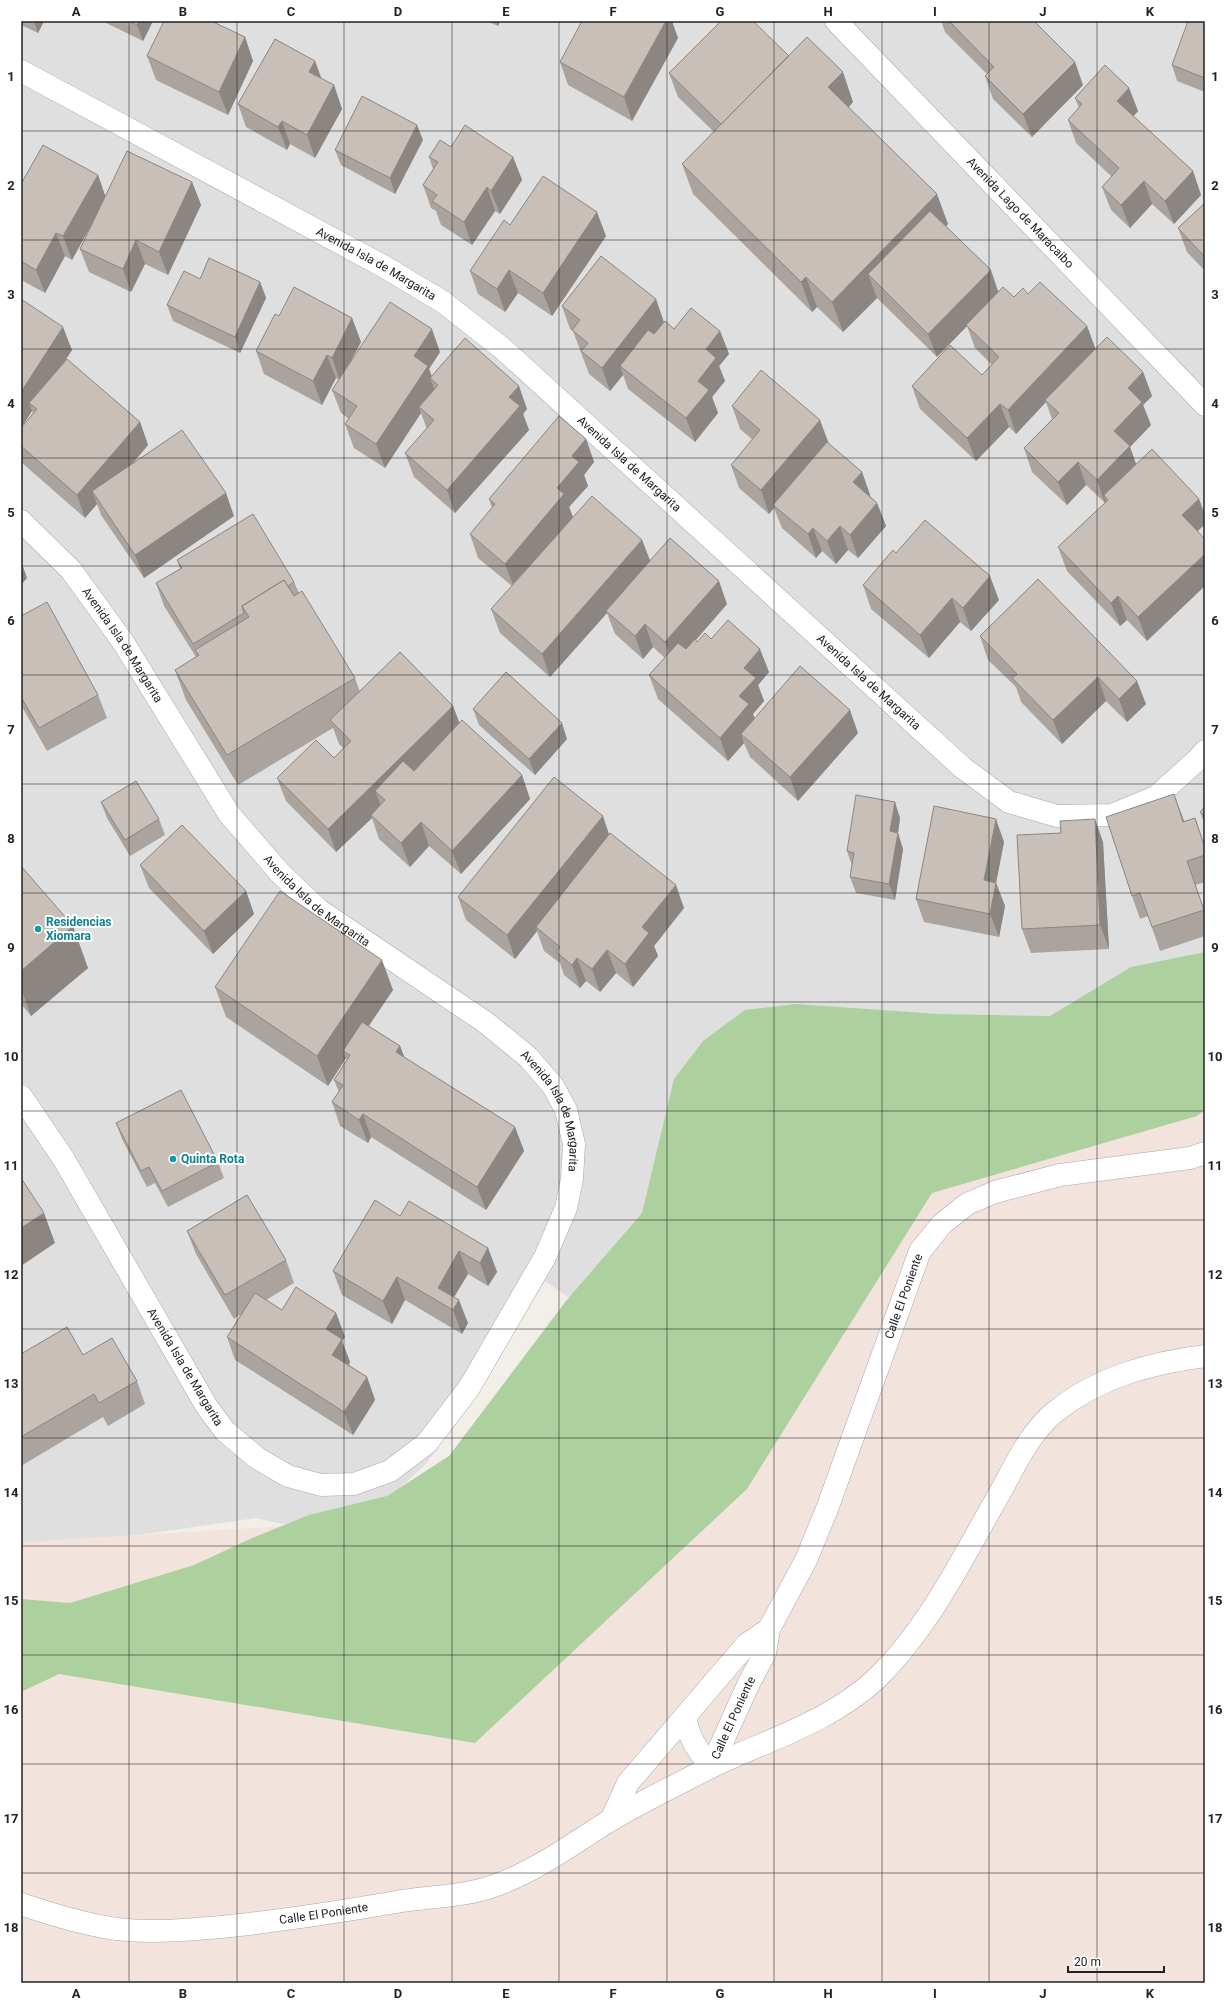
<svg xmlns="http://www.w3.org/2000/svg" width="1226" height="2004" font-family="Roboto,sans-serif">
<rect width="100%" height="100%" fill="#f2efe9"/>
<!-- residential -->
<path fill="#e0dfdf" d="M21,21H1205V1080L754,1428L545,1281L482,1385L427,1463L398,1490L370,1512L300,1528L256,1518L21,1552Z"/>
<!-- military -->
<path fill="#f3e3dd" d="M1205,1075V1983H21V1542L369,1521L896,1208Z"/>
<!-- forest -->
<path fill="#add19e" d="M1205,952V1110L1197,1116L932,1193L747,1489L475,1743L59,1674L21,1692V1599L70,1603L194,1565L250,1539L309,1515L387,1496L449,1456L566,1301L642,1213L674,1079L703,1041L745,1010L796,1004L939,1014L1050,1016L1131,967Z"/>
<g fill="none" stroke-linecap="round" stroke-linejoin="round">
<!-- minor casing -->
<g stroke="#a9a9a9" stroke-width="23">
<g id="minor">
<path id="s1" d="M836,21L1205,405"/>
<path id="s2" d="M21,71L383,266L443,302L502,348L963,768L1009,802L1057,816L1112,815L1156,797L1196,761L1205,751"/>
<path id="s3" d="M21,521L71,570L123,642L229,814L280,873L319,910L485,1022L528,1057L553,1086L566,1110L574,1144L572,1179L566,1208L545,1257L469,1388L427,1443L390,1471L354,1484L321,1485L288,1476L257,1458L225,1431L207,1407L63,1158L21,1096"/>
<path d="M686,1718C688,1739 699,1751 711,1767"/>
<path id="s4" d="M711,1767L748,1685L765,1653L769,1629L806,1560L827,1509L920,1251L942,1224L967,1204L995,1192L1060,1175L1190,1158L1205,1153"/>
<path d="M611,1820L628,1783L747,1644L769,1629"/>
<path id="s5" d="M21,1904C53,1915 83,1924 116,1929C151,1933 186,1930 221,1927C280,1921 338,1912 396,1902C430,1896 467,1897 499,1884C539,1869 574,1843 609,1821C641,1802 676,1785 709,1768C764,1741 829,1723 876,1679C928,1629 961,1561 997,1498C1014,1468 1028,1434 1055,1412C1098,1377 1151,1363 1205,1356"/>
</g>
</g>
<!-- minor -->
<use href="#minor" stroke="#fff" stroke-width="22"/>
</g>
<!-- wall -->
<path fill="#aba49e" d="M21,21H44L38,33L21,25Z
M102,21H153L143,41Z
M487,21H500L498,26Z
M941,21H1034L1083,85L1032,137L993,99L985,76L987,74L945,32Z
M1205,22V92L1177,81L1172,65Z
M245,37L253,61L228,115L156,80L147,56Z
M678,38L632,121L568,85L560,62Z
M789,56L853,102L849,107L948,224L946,226L998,291L1014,297L1028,294L1087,326L1095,349L1143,372L1152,396L1143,405L1151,425L1130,447L1136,464L1199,499L1205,515V524L1198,531L1147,641L1127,620L1120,626L1067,571L1058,547L1105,503L1086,485L1067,505L1032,472L1024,448L1052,419L1046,402L1016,434L1009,427L976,461L920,409L912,386L982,375L992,365L975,348L967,326L937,357L877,298L843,332L817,307L812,312L693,194L682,164L714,132L678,97L669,73Z
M321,79L334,85L342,109L315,158L290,144L287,150L246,127L238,104Z
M1129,88L1138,111L1133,116L1193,171L1201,195L1174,224L1152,204L1130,228L1111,210L1102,187L1112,177L1076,143L1068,120L1079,108L1075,98Z
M423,140L395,194L341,165L335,150Z
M451,147L513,157L522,180L500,214L495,211L472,245L441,225L436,211L431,208L423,185L433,169L429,157Z
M98,175L105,196L192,182L201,205L168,275L145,264L131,292L89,272L80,249L96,216L72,260L65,256L45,293L21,280V184Z
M1205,203V271L1187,252L1178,228Z
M510,225L606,236L552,316L518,293L505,312L478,294L470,271Z
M200,279L260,282L266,298L240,353L173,321L167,305Z
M21,299L72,350L63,363L140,422L148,445L132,465L234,516L144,578L101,515L97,504L85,518L21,462V428L33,413L32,411L23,425L21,423Z
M656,299L664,322L674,329L720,331L729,354L719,366L725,381L712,397L718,413L695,442L628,389L623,375L610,391L589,374L573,331L570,329L562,306Z
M279,316L352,318L361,342L348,366L440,352L429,369L432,376L527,409L523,414L529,430L455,513L414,477L405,453L427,429L421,413L385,468L354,448L345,424L349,419L341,413L332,390L339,380L336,378L322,405L264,374L256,351Z
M732,406L829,444L862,472L870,495V496L877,503L886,526L858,558L848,550L836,564L822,551L816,558L782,528L774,508L769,514L739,488L731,465L753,440L740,429Z
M586,439L594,462L584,475L588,486L569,507L573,517L563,529L642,540L650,561L727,604L696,640L697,642L711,639L769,672L758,685L764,701L753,714L755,719L858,733L798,801L750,757L744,743L728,761L658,699L649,675L665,658L653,647L643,659L615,634L607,613L550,677L500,633L491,609L512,586L478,558L470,534L492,508L489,499Z
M896,553L999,600L971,631L960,622L929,658L871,609L863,585Z
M177,560L294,582L299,593L355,678L360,692L453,706L459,722L522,775L530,799L461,874L429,846L410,867L379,839L372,818L336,852L286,801L277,778L334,758L343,748L339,744L333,728L238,785L186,700L175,670L196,657L164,606L156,583L180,569Z
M1038,579L1146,704L1127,722L1106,701L1062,744L1021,702L1016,687L988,660L980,636Z
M21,616L98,695L107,718L47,751L21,705Z
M473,709L567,739L535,775L479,725Z
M101,802L159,819L165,835L130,856L107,818Z
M1205,806V825L1200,812Z
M900,818L898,833L903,849L895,900L856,893L850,877L852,866L847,851Z
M1195,818L1205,846V882L1195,885L1205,913V936L1160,951L1148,916L1140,919L1132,896L1184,821Z
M609,834L684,908L654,946L658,956L633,987L616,973L600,992L586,981L580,988L564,975L560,963L544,951L537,931L515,959L466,920L458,897Z
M1004,842L996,883L1005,906L999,937L924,922L916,899Z
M1103,842L1109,949L1031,953L1022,929Z
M140,865L246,891L254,914L213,954L149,888Z
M21,866L88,968L31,1016L21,1004Z
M215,987L393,990L369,1026L400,1046L404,1057L515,1127L524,1151L486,1210L371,1137L368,1143L340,1126L332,1102L339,1092L334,1080L347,1060L346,1058L328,1086L226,1017Z
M116,1123L218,1162L224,1178L168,1207L155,1183L147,1187L122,1139Z
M400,1216L488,1248L497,1272L488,1286L468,1274L454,1297L468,1323L462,1334L405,1300L392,1324L342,1295L333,1271Z
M187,1231L286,1260L294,1283L266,1300L282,1310L336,1313L345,1337L342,1341L350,1362L349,1365L367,1377L375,1400L353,1435L235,1360L227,1337L241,1314L234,1319L196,1254Z
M21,1354L83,1355L137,1381L145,1404L108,1426L103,1417L21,1466Z"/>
<!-- shaded-wall -->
<path fill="#8b8681" d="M34,21H44L38,33Z
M139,21H153L143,41L137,25Z
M496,21H500L498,26Z
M666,21H672L678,38L632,121L624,97Z
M245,37L253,61L228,115L219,92Z
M315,61L324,85L309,72Z
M1075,62L1083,85L1032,137L1023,114Z
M843,72L853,102L839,117L828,87Z
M334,85L342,109L315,158L307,135Z
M1129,88L1138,111L1126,125L1117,101Z
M282,121L290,144L287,150L278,127Z
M417,125L423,140L395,194L390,178Z
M513,157L522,180L500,214L491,191Z
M1193,171L1201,195L1174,224L1165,201Z
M98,175L106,198L72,260L63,236Z
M1144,181L1152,204L1130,228L1121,205Z
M192,182L201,205L168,275L159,252Z
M487,187L495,211L472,245L464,222Z
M937,194L948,224L884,290L868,274L877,298L843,332L832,302Z
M597,212L606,236L552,316L543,293Z
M56,233L65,256L45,293L36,270Z
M136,240L145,264L131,292L123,269Z
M509,270L518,293L505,312L497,289Z
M991,270L999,294L966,325L967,326L937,357L928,334Z
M806,277L817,307L812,312L801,282Z
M260,282L266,298L240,353L235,337Z
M656,299L664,323L626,371L620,366L623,375L610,391L602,368Z
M352,318L361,342L340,381L332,358Z
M1087,326L1096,350L1045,400L1046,402L1016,434L1008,410Z
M63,327L72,350L35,407L29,403L32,411L23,425L21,419V392Z
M432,329L440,352L429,369L433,381L430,378L435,391L419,407L421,413L385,468L376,444L414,356Z
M720,331L729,354L719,366L725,381L712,397L718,413L695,442L686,418L698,381L706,349Z
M327,355L336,378L322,405L313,381Z
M1143,372L1152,396L1143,405L1151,425L1130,447L1138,470L1104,495L1106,502L1105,503L1097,480L1114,431L1128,388Z
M519,386L527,409L523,414L529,430L455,513L447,490L509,397Z
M1000,404L1009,427L976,461L967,438Z
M820,420L829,444L773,505L774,508L769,514L761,490Z
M140,422L148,445L99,502L92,491L97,504L85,518L77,495Z
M586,439L594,462L584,475L588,486L569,507L573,517L514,587L505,564L557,488L572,456Z
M1078,462L1086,485L1067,505L1058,482Z
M862,472L870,495L862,505L853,482Z
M226,493L234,516L144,578L135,555Z
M1199,499L1205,515V524L1190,538L1182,515Z
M877,503L886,526L858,558L850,535Z
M840,526L848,550L836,564L827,541Z
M813,528L822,551L816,558L808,534Z
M642,540L651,563L606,611L607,613L550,677L542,654Z
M1205,554V586L1147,641L1138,617Z
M21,561L27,578L21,585Z
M990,576L999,600L971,631L963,608Z
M719,581L727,604L674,665L665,642Z
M1118,596L1127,620L1120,626L1111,603Z
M952,598L960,622L929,658L920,635Z
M645,624L653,647L643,659L635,636Z
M760,649L769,672L758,685L764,701L753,714L758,728L741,734L744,743L728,761L720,738L739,696L744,668Z
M1098,677L1106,701L1062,744L1053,720Z
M1137,681L1146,704L1127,722L1119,699Z
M453,706L462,730L385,800L375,791L382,808L371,815L372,818L336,852L328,829Z
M850,710L858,733L798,801L790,777Z
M562,723L567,739L535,775L529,759Z
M522,775L530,799L461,874L452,851Z
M1174,794L1183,818L1192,845L1183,822Z
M895,802L900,818L898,833L903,849L895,900L889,884L890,831Z
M603,816L611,840L536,927L537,931L515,959L507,935Z
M996,819L1004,842L996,883L1005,906L999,937L990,914L984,880Z
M1095,819L1103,842L1109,949L1100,925Z
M421,822L429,846L410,867L401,843Z
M676,885L684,908L654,946L658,956L633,987L625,964L642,927Z
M246,891L254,914L213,954L204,931Z
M73,926L88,968L31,1016L21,988V971Z
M607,950L616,973L600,992L592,969Z
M577,958L586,981L580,988L572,965Z
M382,960L393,990L349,1054L343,1051L346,1058L328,1086L317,1056Z
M400,1046L409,1069L396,1052Z
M363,1114L371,1137L368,1143L359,1120Z
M515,1127L524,1151L486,1210L477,1187Z
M44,1213L55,1243L21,1266V1228Z
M488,1248L497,1272L488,1286L480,1263Z
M459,1251L468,1274L448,1307L438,1288Z
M397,1277L405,1300L392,1324L383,1301Z
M459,1300L468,1323L462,1334L453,1310Z
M336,1313L345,1337L342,1341L350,1362L340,1378L332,1355L326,1329Z
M367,1377L375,1400L353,1435L344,1412Z"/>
<!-- building -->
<path fill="#c7bfb8" stroke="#8b8681" d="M129,21H139L137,25Z
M164,21H211L245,37L219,92L147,56Z
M582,21H666L624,97L560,62Z
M721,21H753L789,56L721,124L669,73Z
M949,21H1034L1075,62L1023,114L985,76L994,67Z
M1188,21H1203L1205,22V78L1172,65Z
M807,37L843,72L828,87L937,194L832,302L806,277L801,282L682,164Z
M275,39L315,61L309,72L334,85L307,135L282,121L278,127L238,104Z
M1105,65L1129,88L1117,101L1193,171L1165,201L1144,181L1121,205L1102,187L1119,168L1068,120L1082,104L1075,98Z
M362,96L417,125L390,178L335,150Z
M465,125L513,157L491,191L487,187L464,222L432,201L437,195L423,185L438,162L429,157L440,140L451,147Z
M43,145L98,175L63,236L56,233L36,270L21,261V184Z
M127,151L192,182L159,252L136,240L123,269L80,249Z
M543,176L597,212L543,293L509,270L497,289L470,271L504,220L510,225Z
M1205,203V257L1178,228Z
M930,211L991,270L928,334L868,274Z
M601,256L656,299L602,368L581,351L588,343L572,330L580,320L562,306Z
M209,258L260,282L235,337L167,305L184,271L200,279Z
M1040,282L1087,326L1008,410L1000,404L967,438L912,386L950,345L982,375L999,357L966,325L1003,287L1014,297L1023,288L1028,294Z
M294,287L352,318L332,358L327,355L313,381L256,351L275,314L279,316Z
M21,299L63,327L21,392Z
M390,302L432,329L414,356L428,366L376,444L345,424L357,406L332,390Z
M691,308L720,331L706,349L716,358L698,381L709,390L686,418L620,366L648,330L654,334L665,321L674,329Z
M1107,337L1143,372L1128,388L1142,402L1114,431L1130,446L1097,480L1078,462L1058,482L1024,448L1059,413L1045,400Z
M465,338L519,386L509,397L520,406L447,490L405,453L434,420L419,407L438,385L430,378Z
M67,359L140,422L77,495L21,446V428L37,409L29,403Z
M761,370L820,420L761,490L731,465L760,430L732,406Z
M559,416L586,439L572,456L579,462L557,488L564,494L505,564L470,534L495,504L489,499Z
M182,430L226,493L135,555L92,491Z
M827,442L862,472L853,482L877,503L850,535L840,526L827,541L813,528L808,534L773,505Z
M1152,449L1199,499L1182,515L1205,539V554L1138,617L1118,596L1111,603L1058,547L1108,500L1104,495Z
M592,496L642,540L542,654L491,609Z
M253,514L294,582L288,586L284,580L242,606L244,613L193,644L156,583L182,568L177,560Z
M925,520L990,576L963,608L952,598L920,635L863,585L893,550L896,553Z
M670,538L719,581L665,642L645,624L635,636L606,611Z
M1038,579L1137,681L1119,699L1098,677L1053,720L1012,678L1017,674L980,636Z
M284,580L294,596L302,591L355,678L227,755L175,670L199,655L195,650L249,617L242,606Z
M47,602L98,695L39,728L21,697V616Z
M728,620L760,649L744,668L756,678L739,696L749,704L720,738L649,675L678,643L686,649L695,639L697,642L705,633L711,639Z
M400,652L453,706L328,829L277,778L316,740L334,758L351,741L330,720Z
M800,666L850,710L790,777L741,734Z
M506,672L562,723L529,759L473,709Z
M462,720L522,775L452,851L421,822L401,843L371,815L385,800L375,791L403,761L414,771Z
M554,777L603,816L507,935L458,897Z
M136,781L159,819L125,840L101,802Z
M1174,794L1183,822L1195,818L1205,848V855L1187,861L1204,910L1152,927L1140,893L1132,896L1106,817Z
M856,795L895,802L890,831L898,833L889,884L850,877L854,853L847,851Z
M934,806L996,819L984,880L996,883L990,914L916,899Z
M1205,806V816L1200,812Z
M1095,819L1100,925L1022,929L1017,835L1061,833L1060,821Z
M182,825L246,891L204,931L140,865Z
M610,833L676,885L642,927L649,933L625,964L607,950L592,969L577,958L572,965L556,952L560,947L536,927Z
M21,866L73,926L21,971Z
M280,891L382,960L317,1056L215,987Z
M362,1022L400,1046L396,1052L515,1127L477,1187L363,1114L359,1120L332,1102L343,1085L334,1080L350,1055L343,1051Z
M181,1090L218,1162L162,1191L149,1167L141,1171L116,1123Z
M21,1178L44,1213L21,1228Z
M247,1195L286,1260L225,1295L187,1231Z
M375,1200L400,1216L409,1201L488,1248L480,1263L459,1251L438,1288L459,1300L453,1310L397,1277L383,1301L333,1271Z
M296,1287L336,1313L326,1329L342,1339L332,1355L367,1377L344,1412L227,1337L255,1293L282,1310Z
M67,1327L83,1355L112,1338L137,1381L99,1403L94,1394L21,1437V1354Z"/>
<!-- grid -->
<path fill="none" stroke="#222" stroke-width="1" stroke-opacity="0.55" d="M129,21V1983M237,21V1983M344,21V1983M452,21V1983M559,21V1983M667,21V1983M774,21V1983M882,21V1983M989,21V1983M1097,21V1983M21,131H1205M21,240H1205M21,349H1205M21,458H1205M21,566H1205M21,675H1205M21,784H1205M21,893H1205M21,1002H1205M21,1111H1205M21,1220H1205M21,1329H1205M21,1438H1205M21,1546H1205M21,1655H1205M21,1764H1205M21,1873H1205"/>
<!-- markers -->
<g fill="#0f9aa8" stroke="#fff" stroke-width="1.5">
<circle cx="38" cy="929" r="4"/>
<circle cx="173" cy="1159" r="4"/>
</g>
<g text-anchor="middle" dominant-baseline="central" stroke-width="4" stroke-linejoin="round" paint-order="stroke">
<!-- street labels -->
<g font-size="12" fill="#222" stroke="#fff">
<text stroke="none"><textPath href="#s1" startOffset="266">Avenida Lago de Maracaibo</textPath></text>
<text stroke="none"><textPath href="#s2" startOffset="404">Avenida Isla de Margarita</textPath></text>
<text stroke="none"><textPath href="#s2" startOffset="728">Avenida Isla de Margarita</textPath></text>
<text stroke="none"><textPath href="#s3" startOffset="161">Avenida Isla de Margarita</textPath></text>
<text stroke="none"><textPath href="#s2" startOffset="1052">Avenida Isla de Margarita</textPath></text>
<text stroke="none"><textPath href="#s3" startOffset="485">Avenida Isla de Margarita</textPath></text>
<text stroke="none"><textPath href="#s3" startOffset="809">Avenida Isla de Margarita</textPath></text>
<text stroke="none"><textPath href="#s4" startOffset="510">Calle El Poniente</textPath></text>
<text transform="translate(185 1367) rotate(59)">Avenida Isla de Margarita</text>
<text stroke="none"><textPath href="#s4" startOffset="54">Calle El Poniente</textPath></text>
<text stroke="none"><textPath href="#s5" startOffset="307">Calle El Poniente</textPath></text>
</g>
<!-- culture labels -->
<g font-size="12" font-weight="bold" fill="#0d838f" stroke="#fff" text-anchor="start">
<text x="46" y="922">Residencias<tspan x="46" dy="14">Xiomara</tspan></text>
<text x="181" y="1159">Quinta Rota</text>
</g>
</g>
<!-- border -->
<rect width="1226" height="2004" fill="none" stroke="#ffffff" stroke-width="44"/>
<!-- scale -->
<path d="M1068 1966v6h96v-6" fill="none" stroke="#222222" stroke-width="2"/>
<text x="1074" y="1966" font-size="12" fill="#222222" stroke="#ffffff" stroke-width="3" paint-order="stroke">20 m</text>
<rect x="22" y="22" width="1182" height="1960" fill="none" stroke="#222" stroke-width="1.5"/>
<g font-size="13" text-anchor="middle" font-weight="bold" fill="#222">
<text x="76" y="16">A</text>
<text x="183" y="16">B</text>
<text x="291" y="16">C</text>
<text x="398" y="16">D</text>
<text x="506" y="16">E</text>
<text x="613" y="16">F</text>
<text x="720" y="16">G</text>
<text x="828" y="16">H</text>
<text x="935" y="16">I</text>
<text x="1043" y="16">J</text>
<text x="1150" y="16">K</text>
<text x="11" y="81">1</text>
<text x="1215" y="81">1</text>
<text x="11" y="190">2</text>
<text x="1215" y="190">2</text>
<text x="11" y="299">3</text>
<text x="1215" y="299">3</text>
<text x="11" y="408">4</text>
<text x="1215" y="408">4</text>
<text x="11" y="517">5</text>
<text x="1215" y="517">5</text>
<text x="11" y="625">6</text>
<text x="1215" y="625">6</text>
<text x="11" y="734">7</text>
<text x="1215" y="734">7</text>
<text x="11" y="843">8</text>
<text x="1215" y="843">8</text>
<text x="11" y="952">9</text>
<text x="1215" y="952">9</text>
<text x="11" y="1061">10</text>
<text x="1215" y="1061">10</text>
<text x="11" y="1170">11</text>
<text x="1215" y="1170">11</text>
<text x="11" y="1279">12</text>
<text x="1215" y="1279">12</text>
<text x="11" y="1388">13</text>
<text x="1215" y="1388">13</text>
<text x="11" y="1497">14</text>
<text x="1215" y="1497">14</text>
<text x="11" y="1605">15</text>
<text x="1215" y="1605">15</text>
<text x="11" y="1714">16</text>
<text x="1215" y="1714">16</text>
<text x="11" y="1823">17</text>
<text x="1215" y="1823">17</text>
<text x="11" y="1932">18</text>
<text x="1215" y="1932">18</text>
<text x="76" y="1998">A</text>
<text x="183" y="1998">B</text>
<text x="291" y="1998">C</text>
<text x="398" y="1998">D</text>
<text x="506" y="1998">E</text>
<text x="613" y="1998">F</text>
<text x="720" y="1998">G</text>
<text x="828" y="1998">H</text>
<text x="935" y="1998">I</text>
<text x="1043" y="1998">J</text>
<text x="1150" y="1998">K</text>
</g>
</svg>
